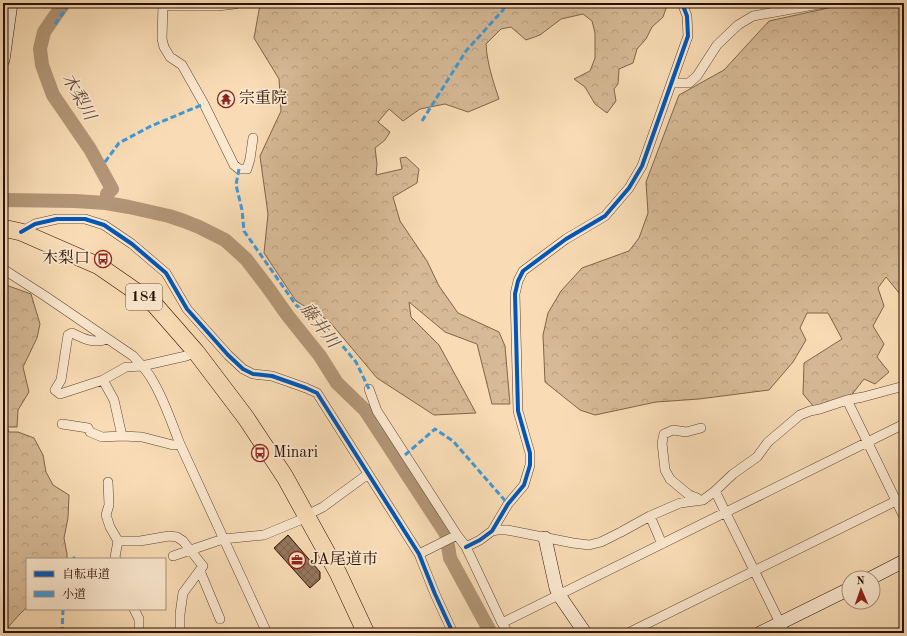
<svg xmlns="http://www.w3.org/2000/svg" width="907" height="636" font-family="'Old Standard TT','Noto Serif JP',serif">
<defs>
<pattern id="forest-crowns" width="20" height="18" patternUnits="userSpaceOnUse"><rect width="20" height="18" fill="#d6b996"/><path d="M2 6a3 3 0 1 1 6 0M12 15a3 3 0 1 1 6 0" fill="none" stroke="#b89e80"/></pattern>
<pattern id="building-cross-hatch" width="8" height="8" patternUnits="userSpaceOnUse"><rect width="8" height="8" fill="#95795e"/><path d="M0 0l8 8M0 8l8-8" fill="none" stroke="#7a624b"/></pattern>
</defs>
<rect width="100%" height="100%" fill="#f9dcb5"/>
<filter id="stains"><feTurbulence type="fractalNoise" baseFrequency=".005" numOctaves="4"/><feColorMatrix values="0 0 0 0 .2 0 0 0 0 .09 0 0 0 0 .02 0 0 0 .5 -.17"/></filter>
<radialGradient id="worn" r=".72"><stop offset=".6" stop-color="#630" stop-opacity="0"/><stop offset="1" stop-color="#630" stop-opacity=".3"/></radialGradient>
<!-- forest -->
<path fill="url(#forest-crowns)" stroke="#80644b" d="M261,3H668L663,17L652,27L646,39L637,49L633,63L619,69L618,84L614,89L616,101L607,113L595,104L585,87L574,79L590,71L595,58V33L592,21L583,14L561,19L540,35L526,40L511,27L501,29L486,44C487,63 493,81 499,99L468,112L445,104L420,109L403,121L389,109L378,122L390,132L385,140L375,148L377,164L376,175L402,169L400,158L406,157L419,169L417,183L393,197L400,221L427,261L439,286L458,313L499,332L505,346L510,404H492L477,344L445,332L409,302L411,317L439,345L476,413L434,415L377,378L329,321L296,301L264,253L268,214L260,156L281,111L279,79L254,38L259,10Z
M851,3H904V295L900,294L886,277L878,288L884,306L873,326L884,344L877,357L889,372L875,384L864,379L850,397L815,408L803,394L804,363L842,339L828,313H807L800,328L806,340L793,362L769,390L699,399L656,402L595,415L580,410L545,382L543,335L548,313L561,291L582,268L629,251L639,238L648,213L646,182L679,95L724,70L769,21Z
M3,284L31,294L40,324L37,338L23,367L29,392L18,410L17,427H7L9,432H18L34,438L43,455L46,472L53,485L69,495L68,518L64,538L67,554V559H27V607L18,616L3,633Z"/>
<g fill="none" stroke-linecap="round" stroke-linejoin="round">
<!-- river -->
<path stroke="#b29677" stroke-width="14" d="M64,3L44,32L40,49L42,65L53,95L90,149L112,189L107,194L106,203
M3,200L75,201L106,203L129,207L169,216L184,221L199,227L225,240L246,259L266,285L288,316L320,356L337,383L365,410L446,534L450,558L491,633"/>
</g>
<!-- building -->
<path fill="url(#building-cross-hatch)" stroke="#290e00" d="M288,535L320,572V579L310,588L274,548Z"/>
<g fill="none" stroke-linecap="round" stroke-linejoin="round">
<!-- street casing -->
<g stroke="#5d422d" stroke-width="10">
<path id="street" d="M163,3L162,39L164,47L170,57L182,65L204,104L234,165L239,169H247L250,159L253,138
M163,3L169,6H217L235,4L237,3
M3,11L4,3
M672,83H689L697,76L717,45L738,25L753,16L825,3
M21,232L35,224L57,219H85L104,225L132,244L166,273L187,309L228,355L243,369L253,374L272,376L306,388L317,393L419,554L435,594L453,633
M3,269L45,296L133,356C141,364 149,373 154,383C165,402 172,424 180,444L267,633
M107,339C94,344 84,339 72,333L68,335L61,380L55,390L60,394L103,380L126,367L142,366L186,356L196,352
M103,380L114,400L122,436
M904,386L863,397L847,400L904,517
M369,389L377,411L457,535L466,547L502,623L508,633
M62,424L88,428L90,432L102,437L122,436L142,437L173,445L180,444
M108,482L109,505L106,515L110,527L118,541L115,557L116,559
M715,491L785,633
M699,500L697,498L689,495L670,479L665,470L662,443L664,434L673,430L686,432L701,428
M650,516L662,544
M492,531L497,530H507L573,543L589,545L601,542L621,532L650,516L680,503L703,500L715,491L733,474L757,457L768,442L800,415L810,411L820,409L847,400
M118,541H140L169,536L177,537L183,541L203,566L183,593L180,614V633
M466,547L480,540L492,531L508,504L524,485L530,465V453L518,411L515,294L518,281L523,271L566,239L605,216L629,188L642,166L688,36L687,16L682,3
M419,554L457,535
M173,556L223,539L264,535L300,520L307,515L323,507L368,474
M200,571L220,619
M134,609L139,619V633
M502,623L904,424
M628,633L904,497"/>
</g>
<!-- secondary casing -->
<g stroke="#290e00" stroke-width="14">
<path id="secondary" d="M3,60L11,3
M545,538L556,588L559,595L585,633
M871,578L904,561
M760,633L849,589"/>
</g>
<!-- highway casing -->
<g stroke="#290e00" stroke-width="18">
<path id="highway" d="M3,228L21,232L99,266L154,304L196,352L246,418L285,477L338,573L366,633"/>
</g>
<!-- street -->
<use href="#street" stroke="#fbe8cf" stroke-width="9"/>
<!-- secondary -->
<use href="#secondary" stroke="#fbe8cf" stroke-width="13"/>
<!-- highway -->
<use href="#highway" stroke="#f9dcb5" stroke-width="17"/>
<!-- quiet -->
<path stroke="#3d9adc" stroke-width="3" stroke-dasharray="6 3" stroke-linecap="butt" d="M55,24L70,3
M422,121L466,51L503,10L506,3
M105,162L119,143L151,126L204,104
M239,169L236,185L242,210L244,231L296,305L335,337L356,362L369,389
M405,455L435,429L453,441L508,504
M73,559L75,557
M62,633L63,609"/>
<!-- cycleway casing -->
<g stroke="#fbe8cf" stroke-width="6">
<path id="cycleway" d="M21,232L35,224L57,219H85L104,225L132,244L166,273L187,309L228,355L243,369L253,374L272,376L306,388L317,393L419,554L435,594L453,633
M466,547L480,540L492,531L508,504L524,485L530,465V453L518,411L515,294L518,281L523,271L566,239L605,216L629,188L642,166L688,36L687,16L682,3"/>
</g>
<!-- cycleway -->
<use href="#cycleway" stroke="#0057b8" stroke-width="4"/>
</g>
<!-- icons -->
<defs>
<g id="temple-ring" transform="scale(0.9)"><circle r="9.5" fill="#fbe8cf" stroke="#8f2418" stroke-width="1.5"/><path d="M0-6L5-2H3V0L6.5 2.5H4V6H1.5V3h-3V6H-4V2.5H-6.5L-3 0V-2H-5Z" fill="#8f2418"/></g>
<g id="bus-ring" transform="scale(0.9)"><circle r="9.5" fill="#fbe8cf" stroke="#8f2418" stroke-width="1.5"/><path d="M-5-6H5V4H4V6H2V4H-2V6H-4V4H-5ZM-3.5-4V0h7V-4ZM-3.5 1.2v1.5H-2V1.2ZM2 1.2v1.5H3.5V1.2Z" fill="#8f2418"/></g>
<g id="office-ring" transform="scale(0.9)"><circle r="9.5" fill="#fbe8cf" stroke="#8f2418" stroke-width="1.5"/><path d="M-6-3h4V-5.5h4V-3h4V5H-6ZM-1-4.5V-3h2v-1.5ZM-6 0V1H6V0Z" fill="#8f2418"/></g>
</defs>
<g fill-rule="evenodd">
<use href="#temple-ring" x="226" y="99"/>
<use href="#bus-ring" x="103" y="259"/>
<use href="#bus-ring" x="260" y="453"/>
<use href="#office-ring" x="297" y="560"/>
</g>
<g text-anchor="middle" dominant-baseline="central" stroke-width="3.5" stroke-linejoin="round" paint-order="stroke">
<!-- shield labels -->
<rect fill="#fbe8cf" stroke="#684f3e" stroke-width="1" x="126" y="284" width="36" height="26" rx="3"/>
<g font-size="15" font-weight="bold" fill="#290e00">
<text x="144" y="297">184</text>
</g>
<!-- poi labels -->
<g font-size="16" fill="#290e00" stroke="#fbe8cf" text-anchor="start">
<text x="239" y="99">宗重院</text>
<text x="90" y="259" text-anchor="end">木梨口</text>
<text x="273" y="453">Minari</text>
<text x="310" y="560">JA尾道市</text>
</g>
<!-- water labels -->
<g font-size="17" font-style="italic" fill="#674b36" stroke="#fbe8cf">
<text transform="translate(78 97) rotate(61)">木梨川</text>
<text transform="translate(319 326) rotate(53)">藤井川</text>
</g>
</g>
<!-- margin -->
<rect width="907" height="636" fill="none" stroke="#f9dcb5" stroke-width="16"/>
<rect x="4" y="4" width="899" height="628" fill="none" stroke="#290e00" stroke-width="2"/>
<rect x="8" y="8" width="891" height="620" fill="none" stroke="#290e00"/>
<!-- legend -->
<rect x="26" y="558" width="140" height="52" fill="#fbe8cf" stroke="#a7917c"/>
<rect x="34" y="571" width="20" height="6" fill="#0057b8" stroke="#a7917c"/>
<text x="62" y="578" font-size="12" fill="#290e00">自転車道</text>
<rect x="34" y="591" width="20" height="6" fill="#3d9adc" stroke="#a7917c"/>
<text x="62" y="598" font-size="12" fill="#290e00">小道</text>
<!-- north arrow -->
<g transform="translate(861 590) rotate(358)"><circle r="19" fill="#fbe8cf" stroke="#a7917c"/>
<path d="M0-3L7 15L0 10L-7 15Z" fill="#8f2418"/>
<text y="-6" font-size="11" font-weight="bold" text-anchor="middle" fill="#290e00">N</text>
</g>
<rect width="100%" height="100%" filter="url(#stains)"/>
<rect width="100%" height="100%" fill="url(#worn)"/>
</svg>
